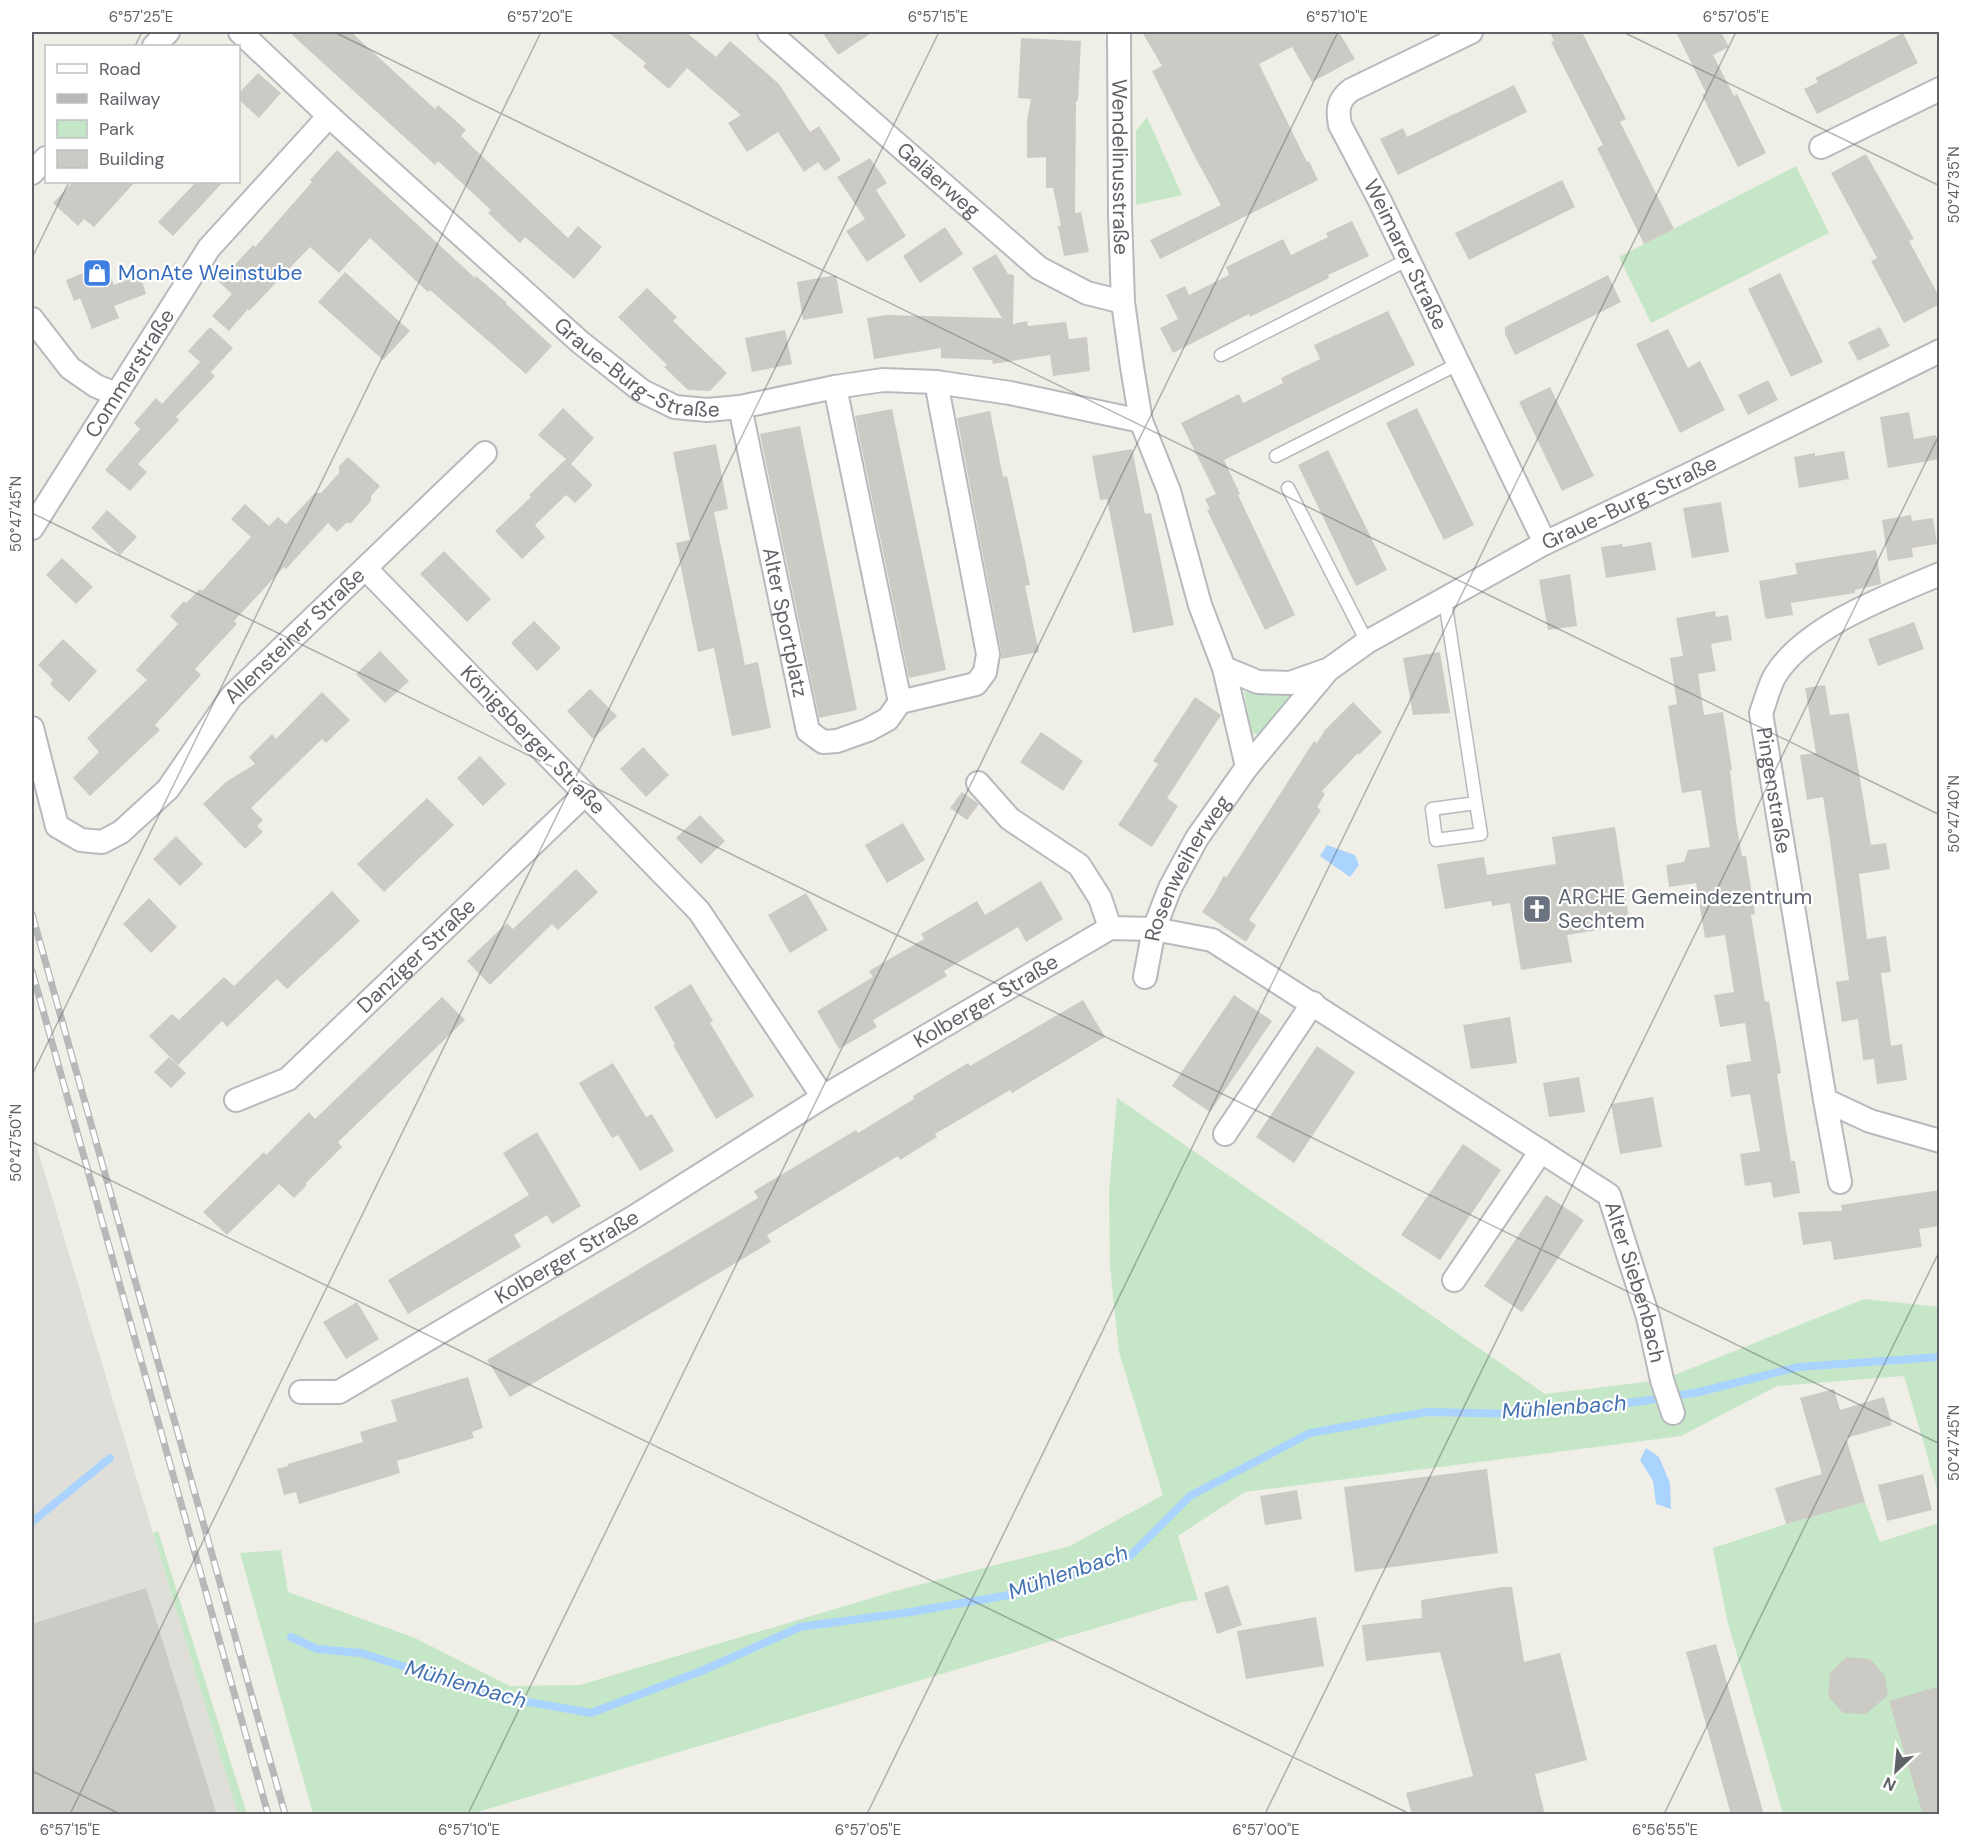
<svg xmlns="http://www.w3.org/2000/svg" width="1971" height="1846" font-family="'DM Sans',sans-serif">
<rect width="100%" height="100%" fill="#f0efe7"/>
<!-- industrial -->
<path fill="#dfded9" d="M32,1131L153,1533L238,1814H32Z"/>
<!-- green -->
<path fill="#c5e7c7" d="M1147,117L1182,195L1136,205V131Z
M1796,166L1829,233L1651,323L1619,257Z
M1293,691L1260,735L1252,733L1244,692Z
M1117,1098L1545,1394L1662,1380L1864,1299L1939,1307V1496L1904,1376L1777,1386L1681,1436L1245,1492L1178,1536L1198,1600L1183,1602L471,1814H313L240,1553L281,1550L288,1592L415,1638L510,1686L580,1685L895,1591L1070,1546L1163,1495L1119,1352L1110,1267L1109,1191Z
M1865,1502L1880,1542L1939,1523V1814H1783L1727,1620L1713,1548L1786,1524Z
M158,1531L247,1814H238L153,1533Z"/>
<!-- water -->
<path fill="#aad4fe" d="M1327,845L1355,855L1359,865L1350,877L1320,856Z
M1646,1448L1659,1457L1670,1483L1671,1509L1656,1504L1653,1481L1640,1460Z"/>
<g fill="none" stroke-linecap="round" stroke-linejoin="round">
<!-- stream -->
<path stroke="#aad4fe" stroke-width="8" d="M32,1522L110,1458
M291,1637L317,1649L361,1653L500,1697L591,1713L704,1670L800,1627L911,1612L1026,1592L1130,1556L1190,1496L1310,1433L1426,1412L1532,1414L1643,1401L1699,1392L1798,1367L1940,1357"/>
</g>
<!-- building -->
<path fill="#cccac4" d="M289,32H351L435,109L438,105L466,130L461,136L568,238L578,226L602,247L574,279L525,237L520,243L488,213L491,210L438,161L435,165Z
M608,32H686L716,57L730,41L779,84L810,132L819,126L841,160L825,171L818,162L804,172L778,132L747,152L728,123L741,115L687,68L669,89L643,67L646,63Z
M822,32H873L838,55Z
M1142,32H1339L1355,59L1312,82L1292,47L1259,64L1307,162L1309,161L1318,180L1160,259L1150,240L1221,205L1194,155L1152,71L1162,66Z
M1550,32H1582L1626,119L1620,122L1674,229L1644,244L1597,148L1603,145L1551,42L1554,41Z
M1676,32H1721L1729,47L1713,55L1734,96L1737,94L1766,153L1738,167L1702,95L1706,93Z
M1903,33L1918,63L1817,114L1804,89L1818,82L1815,78Z
M1021,38L1081,41L1078,101H1076L1075,213L1081,212L1089,252L1064,256L1058,226H1061L1053,188H1046V157L1027,158V120L1031,99L1018,98Z
M258,73L281,93L259,118L238,99V94Z
M1514,85L1527,112L1398,175L1380,139L1403,128L1407,137Z
M337,150L475,278L476,276L507,303L506,304L552,346L526,374L430,290L428,292L370,238L339,273L310,247L249,311L248,309L229,331L212,316L232,294L219,282L253,245L255,247L312,182L310,180Z
M1866,154L1914,239L1909,241L1940,298V304L1904,323L1871,261L1877,258L1831,173Z
M870,158L887,183L876,190L906,236L867,262L846,231L865,219L837,177Z
M1562,180L1575,207L1469,260L1455,233Z
M73,182H135L94,227L84,219L78,226L53,203Z
M196,182H223L173,236L158,222Z
M1352,221L1369,256L1328,275L1329,278L1250,317L1249,314L1173,353L1160,328L1178,319L1166,295L1185,286L1189,295L1229,275L1226,267L1283,239L1291,255L1328,237L1326,233Z
M945,227L963,254L920,283L903,256Z
M996,254L1008,274L1014,275L1013,324L1027,321L1028,326L1066,322L1069,339L1087,337L1090,371L1053,376L1050,355L993,364L992,360L941,358V348L874,359L867,318L887,315L1002,318L972,268Z
M106,264L114,285L140,274L146,294L114,306L119,318L92,329L80,298L74,301L66,280Z
M345,272L410,331L383,360L318,302Z
M1780,273L1823,362L1791,377L1748,289Z
M836,275L843,313L803,320L797,282Z
M1608,275L1621,302L1515,355L1505,334V327Z
M647,288L677,317L673,321L727,373L710,391L688,390L664,367L667,365L618,317Z
M1388,311L1415,365L1224,460L1240,494L1238,495L1295,615L1265,630L1207,510L1210,509L1205,499L1216,494L1181,423L1239,394L1243,403L1283,383L1281,378L1320,359L1314,345Z
M210,327L233,348L211,372L188,351Z
M1880,327L1890,346L1858,361L1848,342Z
M1668,329L1688,368L1700,361L1725,410L1680,433L1636,344Z
M785,330L792,364L752,372L745,338Z
M200,362L215,376L176,417L179,420L138,464L147,472L130,491L105,470L140,429L134,423L156,398L162,404Z
M1768,380L1778,400L1748,415L1738,395Z
M1550,387L1594,476L1562,491L1519,402Z
M563,408L594,438L571,464L593,485L575,503L566,495L535,525L545,537L522,559L495,531L531,497L529,495L566,459L538,435Z
M1417,408L1474,525L1444,540L1386,423Z
M892,409L946,670L909,678L855,416Z
M990,411L1003,477L1007,476L1021,541L1030,585L1025,586L1039,652L1001,659V651L957,418Z
M1909,412L1914,439L1936,435L1940,459L1888,468L1880,417Z
M800,426L857,710L819,718L760,434Z
M716,444L728,509L714,512L745,665L758,662L771,728L732,736L714,648L698,652L676,543L690,540L673,452Z
M1132,449L1145,514L1151,513L1174,625L1133,633L1107,499L1100,500L1092,456Z
M1328,450L1387,570L1356,586L1298,465Z
M1844,451L1849,479L1799,488L1794,457L1815,453V456Z
M348,457L380,486L371,496V501L351,523H346L337,532L328,523L286,569L284,567L234,621L237,624L195,669L201,675L155,725L160,730L90,796L73,778L99,752L87,738L147,680L136,670L178,624L170,616L184,601L186,603L200,589L202,591L251,537L231,519L245,504L269,526L278,517L286,524L315,493H321L339,473V466Z
M1721,502L1729,552L1692,558L1683,508Z
M107,510L137,537L120,555L91,528Z
M1911,515L1912,521L1933,518L1937,544L1912,548L1913,557L1888,561L1882,520Z
M1651,542L1656,570L1606,578L1601,547L1622,544L1623,547Z
M1876,550L1881,584L1855,590V593L1791,603L1793,615L1767,619L1765,617L1759,581L1797,574L1795,563Z
M444,551L491,599L467,622L420,574Z
M62,558L93,587L76,604L46,575Z
M1570,574L1577,626L1548,630L1539,580Z
M1715,611L1716,617L1728,615L1732,640L1711,644L1716,671L1698,674L1704,715L1723,712L1732,770H1730L1736,822L1742,856H1746L1755,914L1751,915L1758,958L1765,1002L1769,1001L1781,1073L1777,1074L1791,1161H1795L1800,1193L1773,1198L1771,1182L1745,1186L1740,1154L1760,1151L1750,1094L1731,1097L1726,1065L1751,1061L1745,1023L1720,1027L1714,995L1734,992L1725,935L1705,938L1696,883L1669,887L1666,865L1684,862L1688,850L1710,847L1701,790L1682,793L1668,706L1677,704L1670,658L1683,656L1676,618Z
M534,621L561,648L537,671L511,643Z
M1914,622L1924,649L1878,666L1868,639Z
M63,639L97,671L69,702L50,684L53,680L38,665Z
M380,651L409,681L385,703L356,674Z
M1440,652L1450,713L1413,715L1403,658Z
M1825,685L1830,715L1849,713L1871,845L1886,843L1890,869L1859,874L1867,939L1886,936L1891,972L1881,973L1891,1046L1902,1044L1907,1080L1877,1084L1874,1059L1863,1060L1858,1019L1842,1022L1836,982L1849,980L1830,841L1823,797L1807,800L1800,755L1816,753L1805,688Z
M590,689L617,716L593,739L567,711Z
M322,692L350,720L326,743L322,739L251,808L263,820L257,826L263,832L245,849L203,804L226,782L255,764L249,757L272,734L276,739Z
M1195,697L1221,715L1167,798L1178,806L1152,847L1118,825L1158,764L1153,761Z
M1353,702L1382,732L1359,755L1358,753L1322,791L1325,794L1317,807L1321,810L1249,920L1256,925L1246,942L1202,912L1214,894L1224,875L1226,878L1314,741L1317,743L1325,730Z
M1041,732L1083,761L1063,791L1020,762Z
M643,747L669,775L646,797L620,769Z
M480,756L506,784L483,806L457,778Z
M962,792L979,804L967,820L950,808Z
M427,798L454,825L384,892L357,864Z
M700,815L725,841L701,864L676,838Z
M903,823L925,860L887,883L865,845Z
M1615,827L1630,925L1567,935L1572,962L1521,970L1510,903L1492,906L1491,901L1445,909L1437,864L1484,857L1487,875L1556,864L1552,837Z
M176,836L203,864L180,886L153,859Z
M576,869L598,892L558,930L552,924L490,985L467,961L507,923L513,929Z
M1041,881L1063,919L1026,942L1018,927L944,971L947,976L873,1020L877,1027L839,1049L817,1011L873,977L869,971L924,939L921,934L977,901L985,915Z
M332,891L360,921L287,989L277,979L227,1027L222,1021L178,1065L149,1036L172,1014L179,1020L224,977L234,986Z
M806,893L828,930L790,953L768,915Z
M149,898L177,927L151,953L123,924Z
M691,984L713,1021L710,1023L754,1096L716,1119L673,1045L675,1044L654,1007Z
M1234,995L1272,1021L1210,1112L1172,1086Z
M442,997L465,1020L338,1142L342,1147L305,1184L307,1185L294,1198L279,1184L227,1235L203,1212L264,1152L266,1155L309,1112L315,1119Z
M1083,1000L1105,1037L1012,1093L1010,1090L935,1134L937,1137L900,1160L898,1156L767,1235L771,1242L510,1397L487,1360L758,1198L754,1191L856,1130L858,1133L914,1099L913,1096L968,1063L970,1066Z
M1510,1017L1517,1063L1471,1069L1463,1025Z
M1317,1046L1355,1072L1294,1163L1256,1137Z
M169,1057L186,1073L171,1088L154,1072Z
M613,1063L646,1117L652,1114L674,1151L640,1171L618,1135L612,1138L579,1083Z
M1579,1077L1585,1112L1549,1117L1543,1083Z
M1653,1097L1662,1147L1620,1154L1611,1104Z
M537,1132L581,1206L552,1224L547,1215L514,1235L521,1247L408,1314L388,1280L529,1195L503,1153Z
M1463,1144L1501,1170L1440,1260L1401,1235Z
M1940,1190V1226L1919,1229L1922,1247L1834,1260L1831,1241L1803,1245L1798,1212L1842,1211L1841,1205Z
M1546,1195L1584,1220L1522,1312L1484,1286Z
M357,1302L379,1339L346,1359L323,1322Z
M468,1377L483,1428L472,1432L474,1438L397,1461L400,1473L299,1504L296,1492L284,1495L277,1469L288,1466V1464L363,1442L360,1432L397,1421L391,1400Z
M1834,1389L1840,1410L1884,1397L1892,1425L1846,1438L1865,1502L1786,1524L1775,1488L1822,1474L1800,1398Z
M1487,1469L1498,1553L1355,1572L1344,1487Z
M1923,1474L1932,1510L1887,1521L1878,1485Z
M1297,1490L1302,1519L1265,1525L1260,1496Z
M1228,1585L1242,1625L1217,1634L1204,1593Z
M1503,1587H1512L1524,1662L1560,1653L1587,1760L1535,1774L1545,1815H1412L1406,1793L1473,1776L1440,1652L1366,1661L1362,1625L1422,1618L1421,1600Z
M146,1588L217,1815H32V1624Z
M1316,1617L1324,1666L1246,1679L1237,1631Z
M1716,1644L1764,1815H1731L1686,1652Z
M1846,1657L1870,1659L1885,1676L1888,1695L1866,1714L1843,1713L1828,1696L1830,1673Z
M1940,1686V1815H1923L1889,1701Z"/>
<g fill="none" stroke-linecap="round" stroke-linejoin="round">
<!-- lane casing -->
<g stroke="#b7b9bd" stroke-width="15">
<path id="lane" d="M1221,355L1407,260
M1276,456L1458,364
M1288,488L1367,642
M1445,600L1476,803L1432,809L1436,840L1481,834L1476,803"/>
</g>
<!-- street casing -->
<g stroke="#b7b9bd" stroke-width="26">
<g id="street">
<path id="s1" d="M240,32L329,116L580,342L642,391L675,407L707,410L740,407L835,387L883,380L936,382L1010,393L1141,421"/>
<path id="s2" d="M769,32L1039,268L1087,293L1123,302"/>
<path id="s3" d="M1119,32L1120,215L1123,302L1132,367L1141,421L1169,491L1200,605L1224,668L1258,682L1290,683L1327,670"/>
<path id="s4" d="M1471,32L1351,90C1338,100 1337,109 1340,125L1380,201L1545,543"/>
<path d="M154,46L168,32"/>
<path d="M1821,147L1940,89"/>
<path d="M32,173L46,158"/>
<path d="M32,319L70,368L96,386L116,394"/>
<path d="M835,387L900,702"/>
<path id="s5" d="M740,407L808,731L823,742L837,741L868,730L888,719L900,702L976,684L985,672L988,654L936,382"/>
<path id="s6" d="M32,528L209,248L329,116"/>
<path id="s7" d="M1940,574C1888,596 1807,626 1776,674C1769,685 1766,700 1761,713L1825,1100L1870,1121L1940,1141"/>
<path d="M1224,668L1247,767"/>
<path id="s8" d="M32,728L57,826L81,840L102,842L121,832L168,789L231,697L485,453"/>
<path d="M978,783L1010,819L1079,865L1100,898L1110,928"/>
<path id="s9" d="M1145,977L1154,929L1170,888L1197,838L1247,767L1328,670L1367,642L1545,543L1686,476L1940,351"/>
<path id="s10" d="M823,1097L1110,928L1154,929L1212,940L1609,1195L1648,1317L1662,1380L1673,1413"/>
<path id="s11" d="M236,1100L288,1079L585,794"/>
<path d="M1825,1100L1840,1182"/>
<path d="M1225,1134L1313,1003"/>
<path d="M1454,1280L1541,1151"/>
<path id="s12" d="M301,1392H339L634,1217L823,1097L699,911L366,569"/>
</g>
</g>
<!-- lane -->
<use href="#lane" stroke="#fff" stroke-width="12"/>
<!-- street -->
<use href="#street" stroke="#fff" stroke-width="22"/>
<!-- rail casing -->
<g stroke="#b7b8b8" stroke-width="7">
<path id="rail" d="M32,914L285,1814
M32,971L268,1814"/>
</g>
<!-- rail -->
<use href="#rail" stroke="#fff" stroke-width="4.5" stroke-dasharray="14" stroke-linecap="butt"/>
</g>
<!-- ticks -->
<path fill="none" stroke="#5f6267" stroke-width="1.5" stroke-opacity="0.45" d="M334,32L1940,815M1623,32L1940,186M135,46L142,32M32,258L69,182M32,513L1940,1444M32,1075L541,32M32,1142L1410,1814M32,1771L120,1814M70,1814L939,32M468,1814L1338,32M867,1814L1736,32M1265,1814L1940,433M1664,1814L1940,1250"/>
<!-- icons -->
<defs>
<g id="shop-square" transform="scale(1.5)"><rect x="-9" y="-9" width="18" height="18" rx="4" fill="#3f7fe0" stroke="#fff"/><path d="M-5-2.5h2.3a2.7 3.5 0 0 1 5.4 0H5L5.5 6h-11ZM-1.5-2.5h3a1.5 2.3 0 0 0-3 0Z" fill="#fff"/></g>
<g id="church-square" transform="scale(1.5)"><rect x="-9" y="-9" width="18" height="18" rx="4" fill="#6b7280" stroke="#fff"/><path d="M-1.2-6h2.4v3.5h3.3v2.4h-3.3V6h-2.4V-.1h-3.3v-2.4h3.3Z" fill="#fff"/></g>
</defs>
<g fill-rule="evenodd">
<use href="#shop-square" x="97" y="273"/>
<use href="#church-square" x="1537" y="909"/>
</g>
<g text-anchor="middle" dominant-baseline="central" stroke-width="4.5" stroke-linejoin="round" paint-order="stroke">
<!-- street labels -->
<g font-size="21" fill="#5f6267" stroke="#fff">
<text stroke="none"><textPath href="#s3" startOffset="135">Wendelinusstraße</textPath></text>
<text stroke="none"><textPath href="#s2" startOffset="225">Galäerweg</textPath></text>
<text stroke="none"><textPath href="#s4" startOffset="318">Weimarer Straße</textPath></text>
<text stroke="none"><textPath href="#s1" startOffset="525">Graue-Burg-Straße</textPath></text>
<text stroke="none"><textPath href="#s6" startOffset="183">Commerstraße</textPath></text>
<text stroke="none"><textPath href="#s9" startOffset="708">Graue-Burg-Straße</textPath></text>
<text stroke="none"><textPath href="#s5" startOffset="220">Alter Sportplatz</textPath></text>
<text stroke="none"><textPath href="#s8" startOffset="435">Allensteiner Straße</textPath></text>
<text transform="translate(533 740) rotate(46)">Königsberger Straße</text>
<text stroke="none"><textPath href="#s7" startOffset="315">Pingenstraße</textPath></text>
<text stroke="none"><textPath href="#s9" startOffset="118">Rosenweiherweg</textPath></text>
<text stroke="none"><textPath href="#s11" startOffset="234">Danziger Straße</textPath></text>
<text stroke="none"><textPath href="#s10" startOffset="189">Kolberger Straße</textPath></text>
<text stroke="none"><textPath href="#s12" startOffset="303">Kolberger Straße</textPath></text>
<text stroke="none"><textPath href="#s10" startOffset="999">Alter Siebenbach</textPath></text>
</g>
<!-- shop labels -->
<g font-size="21" fill="#366cbe" stroke="#fff" text-anchor="start">
<text x="118" y="273">MonAte Weinstube</text>
</g>
<!-- worship labels -->
<g font-size="21" fill="#5b616d" stroke="#fff" text-anchor="start">
<text x="1558" y="897">ARCHE Gemeindezentrum<tspan x="1558" dy="24">Sechtem</tspan></text>
</g>
<!-- water labels -->
<g font-size="22" font-style="italic" fill="#4573b1" stroke="#fff">
<text transform="translate(1564 1407) rotate(-4)">Mühlenbach</text>
<text transform="translate(1068 1572) rotate(-19)">Mühlenbach</text>
<text transform="translate(466 1684) rotate(16)">Mühlenbach</text>
</g>
</g>
<!-- border -->
<rect width="1971" height="1846" fill="none" stroke="#ffffff" stroke-width="66"/>
<!-- legend -->
<rect x="45" y="45" width="195" height="138" fill="#ffffff" stroke="#bfc0c2" stroke-width="1.5"/>
<rect x="57" y="64" width="30" height="9" fill="#ffffff" stroke="#bfc0c2" stroke-width="1.5"/>
<text x="99" y="75" font-size="18" fill="#5f6267">Road</text>
<rect x="57" y="94" width="30" height="9" fill="#b7b8b8" stroke="#bfc0c2" stroke-width="1.5"/>
<text x="99" y="105" font-size="18" fill="#5f6267">Railway</text>
<rect x="57" y="120" width="30" height="18" fill="#c5e7c7" stroke="#bfc0c2" stroke-width="1.5"/>
<text x="99" y="135" font-size="18" fill="#5f6267">Park</text>
<rect x="57" y="150" width="30" height="18" fill="#cccac4" stroke="#bfc0c2" stroke-width="1.5"/>
<text x="99" y="165" font-size="18" fill="#5f6267">Building</text>
<!-- north arrow -->
<g transform="translate(1896 1771) rotate(206)" stroke="#ffffff" stroke-width="4.5" paint-order="stroke">
<path d="M0-4.5L10 22L0 15L-10 22Z" fill="#5f6267"/>
<text y="-9" font-size="16" font-weight="bold" text-anchor="middle" fill="#5f6267">N</text>
</g>
<rect x="33" y="33" width="1905" height="1780" fill="none" stroke="#5f6267" stroke-width="2"/>
<g font-size="15" text-anchor="middle" fill="#5f6267">
<text x="141" y="22">6°57'25"E</text>
<text x="540" y="22">6°57'20"E</text>
<text x="938" y="22">6°57'15"E</text>
<text x="1337" y="22">6°57'10"E</text>
<text x="1736" y="22">6°57'05"E</text>
<text transform="translate(1954 185) rotate(-90)" y="5">50°47'35"N</text>
<text transform="translate(16 514) rotate(-90)" y="5">50°47'45"N</text>
<text transform="translate(1954 814) rotate(-90)" y="5">50°47'40"N</text>
<text transform="translate(16 1143) rotate(-90)" y="5">50°47'50"N</text>
<text transform="translate(1954 1443) rotate(-90)" y="5">50°47'45"N</text>
<text x="70" y="1835">6°57'15"E</text>
<text x="469" y="1835">6°57'10"E</text>
<text x="868" y="1835">6°57'05"E</text>
<text x="1266" y="1835">6°57'00"E</text>
<text x="1665" y="1835">6°56'55"E</text>
</g>
</svg>
